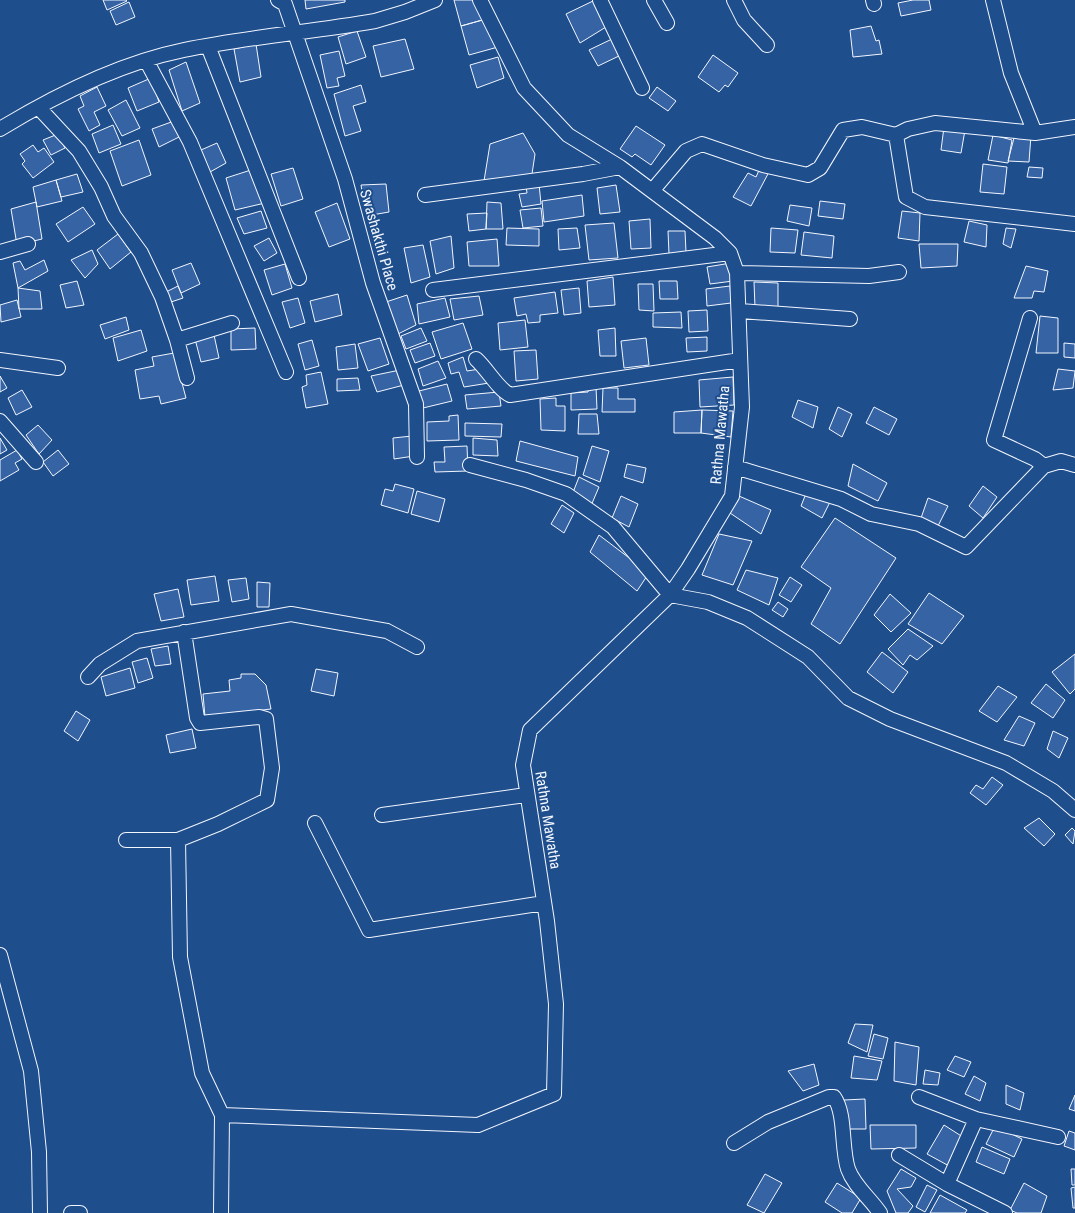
<svg xmlns="http://www.w3.org/2000/svg" width="1075" height="1213" font-family="'Roboto Condensed',sans-serif">
<rect width="100%" height="100%" fill="#1f4e8c"/>
<!-- building -->
<path fill="#3563a3" stroke="#f2f6ff" d="M103,0H126L127,1L107,10Z
M305,0H345V2L306,9Z
M454,0H478L486,19L461,26Z
M913,0H929L931,10L901,16L898,3Z
M593,1L606,27L580,43L566,14Z
M129,2L135,17L116,25L110,11Z
M486,19L498,47L469,55L461,26Z
M871,26L876,41L879,40L882,54L853,57L850,30Z
M357,31L366,57L346,64L338,37Z
M405,39L414,69L381,77L373,46Z
M612,39L621,55L598,66L589,50Z
M256,44L261,77L240,82L234,49Z
M339,51L345,76L337,78L339,86L327,88L320,55Z
M713,55L738,73L728,87L725,85L719,92L698,77Z
M498,57L504,78L477,88L470,65Z
M186,62L200,103L182,111L169,70Z
M151,78L159,102L137,111L128,88Z
M361,85L366,102L353,106L361,131L345,136L334,94Z
M97,87L106,106L94,112L100,125L89,131L78,109L84,106L80,96Z
M657,87L676,101L668,111L649,98Z
M126,100L140,128L122,136L108,110Z
M174,121L179,137L159,147L152,129Z
M113,125L121,144L99,153L92,134Z
M636,126L665,145L651,165L635,154L632,157L620,149Z
M944,127L965,130L961,153L941,150Z
M523,133L535,154L532,174L484,181L490,144Z
M58,134L65,148L51,155L43,140Z
M993,135L1012,140L1008,163L988,160Z
M1031,135L1029,162L1008,161L1014,138Z
M139,140L151,175L122,186L110,151Z
M217,143L226,163L210,172L201,150Z
M33,145L38,152L44,148L54,162L33,178L22,164L25,161L20,154Z
M983,164L1007,167L1004,194L980,192Z
M1029,167L1043,168L1042,178L1027,177Z
M293,168L303,199L281,206L271,174Z
M760,168L769,172L751,206L733,197L748,173L756,177Z
M254,169L265,203L235,210L226,178Z
M77,174L83,192L61,197L56,180Z
M56,180L62,201L37,207L33,187Z
M386,184L389,212L366,216L361,185Z
M539,184L541,204L522,207L519,194L527,193L526,186Z
M616,185L620,212L600,214L597,188Z
M582,195L584,216L544,222L542,201Z
M820,201L845,204L843,219L818,216Z
M36,202L42,239L17,245L11,209Z
M487,202L501,203L503,229H486Z
M337,203L350,239L329,247L315,212Z
M790,205L812,208L809,226L787,221Z
M83,207L95,224L68,242L56,224Z
M541,208L543,226L523,228L520,210Z
M261,211L267,228L244,234L237,218Z
M902,211L920,213L919,241L898,238Z
M487,213L486,229L469,231L467,214Z
M650,219L651,248L631,249L629,221Z
M969,221L987,225L986,247L964,242Z
M614,223L618,258L589,260L585,225Z
M507,228L539,229V246L506,245Z
M577,228L580,248L559,250L558,229Z
M771,228L798,230L795,253L770,252Z
M1006,228L1016,229L1011,248L1003,244Z
M668,231H685L686,252L669,254Z
M804,232L834,236L832,258L801,255Z
M118,234L131,252L110,269L97,250Z
M451,236L454,268L436,274L430,241Z
M269,238L277,253L264,261L254,246Z
M497,239L499,266H469L467,242Z
M919,244H958L957,266L921,268Z
M423,245L430,277L411,283L404,248Z
M92,250L98,264L85,278L71,260Z
M44,260L48,271L18,288L13,263L20,261L25,270Z
M191,263L200,284L181,293L172,270Z
M731,263L733,281L710,284L707,267Z
M285,264L292,288L272,295L264,270Z
M1026,266L1048,271L1044,292L1034,291L1032,298H1014Z
M613,277L615,305L589,307L587,281Z
M77,281L84,305L66,308L60,285Z
M659,281H677L678,299H660Z
M754,282L778,283V308L755,307Z
M638,284H653L654,311L639,310Z
M178,286L183,298L171,302L166,292Z
M730,286L731,303L707,306L706,289Z
M18,288L40,291L42,309H19Z
M579,288L581,313L564,315L561,290Z
M555,292L558,313L540,315V322L528,323L526,314L517,316L514,298Z
M338,294L342,315L315,322L310,301Z
M407,295L416,325L398,334L386,302Z
M479,296L483,315L454,320L450,299Z
M298,298L305,323L290,328L282,302Z
M445,298L450,317L419,324L417,304Z
M17,300L21,317L1,322L0,305Z
M707,310L708,331L689,332L688,311Z
M681,312L682,328L653,327V313Z
M1040,316L1058,318V353H1036Z
M126,317L129,330L105,339L100,325Z
M525,320L528,347L500,350L498,323Z
M463,323L472,349L441,359L432,332Z
M255,328L256,349L231,350V329Z
M421,328L427,341L406,349L401,336Z
M615,328L616,356H600L598,330Z
M141,330L147,351L118,361L113,338Z
M214,335L219,358L201,362L195,339Z
M707,337V351L687,352L686,338Z
M380,338L389,364L368,371L358,344Z
M646,338L649,365L624,368L621,341Z
M312,340L319,366L305,370L298,344Z
M430,343L435,356L415,363L410,350Z
M1064,343L1075,344V358L1064,357Z
M355,344L358,368L338,370L336,347Z
M536,350L538,379L516,381L514,351Z
M174,353L186,398L161,404L159,396L140,399L135,370L154,366L152,357Z
M463,357L467,371L486,368L489,383L464,387L459,372L451,374L448,363Z
M438,361L446,378L423,386L418,369Z
M1058,369L1075,371L1073,388L1053,390Z
M400,370L404,385L377,392L371,376Z
M321,372L328,404L306,408L302,387L307,385L306,375Z
M0,376L7,388L0,392Z
M733,377L734,405L700,407L699,380Z
M358,378L360,390L337,391V379Z
M447,384L452,401L423,408L419,391Z
M596,387L597,409L571,410V393L588,392L589,388Z
M603,388H618V399H635V412H602Z
M22,390L32,407L16,415L8,398Z
M499,392L501,406L467,409L465,395Z
M556,398V406H565V431L541,430L540,399Z
M798,400L818,407L813,428L792,417Z
M838,407L852,414L842,437L829,429Z
M874,407L897,419L889,435L866,423Z
M702,410L701,433H674V412Z
M702,410L733,411L731,437L701,433Z
M579,414H597L599,434H578Z
M458,415L459,440L427,441V422L449,421V416Z
M465,423L502,424L501,437L465,436Z
M38,425L52,440L39,454L26,435Z
M412,436L414,456L394,459L393,438Z
M0,438L7,450L0,454Z
M473,438L497,440L498,456L473,455Z
M520,441L578,457L575,476L516,461Z
M467,446L468,471L435,472L434,462H445L444,447Z
M592,446L609,451L600,482L583,475Z
M17,450L22,459L15,463L19,470L0,481V460Z
M58,450L69,464L53,476L43,462Z
M627,464L646,468L643,483L624,477Z
M853,464L887,483L878,501L848,486Z
M579,477L599,487L590,508L572,495Z
M395,484L414,489L408,513L381,505L385,489L393,491Z
M983,486L997,497L983,518L969,506Z
M417,491L445,499L439,522L411,514Z
M807,491L831,500L822,518L801,506Z
M621,496L638,504L629,527L612,518Z
M739,496L771,510L761,534L730,513Z
M928,498L948,506L936,530L920,521Z
M562,505L574,513L564,533L551,524Z
M835,518L896,558L840,644L811,624L831,588L801,567Z
M719,534L752,541L733,585L702,575Z
M599,535L649,573L637,591L590,552Z
M746,570L778,578L769,605L737,590Z
M215,576L219,601L191,605L187,580Z
M790,577L802,585L791,602L779,595Z
M246,578L249,599L232,602L228,580Z
M257,582L270,583L269,607H257Z
M178,589L184,617L161,621L154,594Z
M929,593L964,616L942,644L908,624Z
M890,594L911,613L891,632L874,615Z
M778,602L788,609L783,617L772,610Z
M908,629L933,646L917,660L910,655L903,665L888,649Z
M168,646L171,664L155,666L151,649Z
M882,652L908,672L893,693L867,672Z
M1075,654V689L1070,694L1052,672Z
M147,658L153,678L138,683L132,662Z
M130,668L135,688L106,696L101,677Z
M316,669L338,673L334,696L311,691Z
M241,674H255L266,685L271,709L205,717L203,694L230,691L229,680L241,678Z
M1046,684L1065,700L1053,718L1031,703Z
M998,686L1017,697L997,722L979,711Z
M76,711L90,720L78,741L64,731Z
M1019,716L1035,723L1024,746L1004,740Z
M192,729L196,748L170,753L166,735Z
M1053,731L1068,738L1059,758L1047,749Z
M992,777L1003,785L986,805L970,793L976,785L983,789Z
M1039,818L1055,834L1044,846L1024,828Z
M1072,828L1075,831L1073,844L1065,835Z
M855,1024L873,1025L867,1052L848,1043Z
M874,1034L888,1038L883,1059L868,1056Z
M895,1042L919,1047L916,1085L894,1081Z
M854,1056L882,1061L877,1080L851,1078Z
M955,1056L971,1062L964,1077L947,1070Z
M814,1064L819,1085L803,1091L788,1071Z
M925,1070L940,1073L938,1085L923,1084Z
M974,1076L986,1083L980,1101L965,1094Z
M1006,1085L1024,1093L1020,1110L1006,1104Z
M1075,1095V1111L1069,1109Z
M865,1099L866,1129H844V1100Z
M870,1125H916V1148L871,1149Z
M944,1125L966,1139L951,1167L927,1154Z
M995,1126L1022,1139L1014,1157L986,1144Z
M1069,1131L1075,1133V1150L1064,1146Z
M982,1147L1010,1159L1004,1174L976,1162Z
M901,1169L916,1178L911,1187L897,1189L913,1206L908,1213H896L887,1191Z
M1071,1169H1075V1185H1072Z
M765,1174L782,1183L764,1213L747,1205Z
M837,1183L861,1198L852,1213H842L825,1202Z
M1024,1183L1047,1196L1041,1213H1017L1010,1210Z
M927,1185L937,1190L925,1212L916,1207Z
M1075,1187V1208H1073L1071,1188Z
M940,1195L967,1210L965,1213H930Z"/>
<g fill="none" stroke-linecap="round" stroke-linejoin="round">
<!-- minor casing -->
<g stroke="#f2f6ff" stroke-width="16">
<path id="minor" d="M278,0L285,4L345,179L373,283L416,404L417,457
M600,0L642,88
M654,0L667,23
M734,0L744,20L767,45
M873,0L874,4
M993,0L1011,73L1035,133
M208,46L299,278
M146,60L190,142L286,372
M39,108L79,151L101,187L114,216L141,253L162,297L177,340L187,378
M0,129C56,95 120,63 184,50C247,37 312,32 375,21L405,12L435,0
M896,135L906,197L925,207L1075,224
M652,191L686,151L702,144L763,165L808,175L820,168L843,130L862,127L896,135L908,129L935,123L1035,133L1075,127
M425,195L583,174L620,167
M0,252L28,244
M737,273L869,276L899,272
M433,290L730,253
M740,311L850,319
M1030,318L994,440L1035,459L1044,466
M177,340L232,323
M476,359C488,370 498,389 510,395L740,360
M0,360L58,368
M0,421L36,462
M470,465L526,480L566,494L613,527L670,595L708,602L747,618L808,657L848,698L890,719L1006,763L1053,791L1075,810
M735,467L841,499L871,514L919,524L966,547L1044,466L1061,461L1075,465
M88,677L100,664L137,641L291,614L387,631L417,647
M382,815L526,795
M315,823L369,930L544,903
M126,840H178L218,824L267,800L272,768L266,719L259,717L200,723L197,718L184,632
M178,840L180,957L202,1073L222,1115L478,1125L554,1094L556,1004L547,921L523,765L530,730L670,595L688,569L732,496L742,407L737,273L730,253L715,238L620,167L568,135L524,88L480,0
M0,955L31,1071L39,1152L40,1213
M919,1097L976,1119
M734,1143L768,1122L829,1097H834C846,1114 841,1148 848,1169C854,1186 870,1198 880,1213
M899,1155L947,1184L1005,1213
M947,1184L976,1119L1058,1137
M71,1213H80
M221,1213L222,1115"/>
</g>
<!-- minor -->
<use href="#minor" stroke="#1f4e8c" stroke-width="14"/>
</g>
<g text-anchor="middle" dominant-baseline="central" stroke-width="4" stroke-linejoin="round" paint-order="stroke">
<!-- street labels -->
<g font-size="15" fill="#f2f6ff" stroke="#1f4e8c">
<text transform="translate(379 240) rotate(74)">Swashakthi Place</text>
<text transform="translate(720 435) rotate(-85)">Rathna Mawatha</text>
<text transform="translate(548 820) rotate(81)">Rathna Mawatha</text>
</g>
</g>
</svg>
